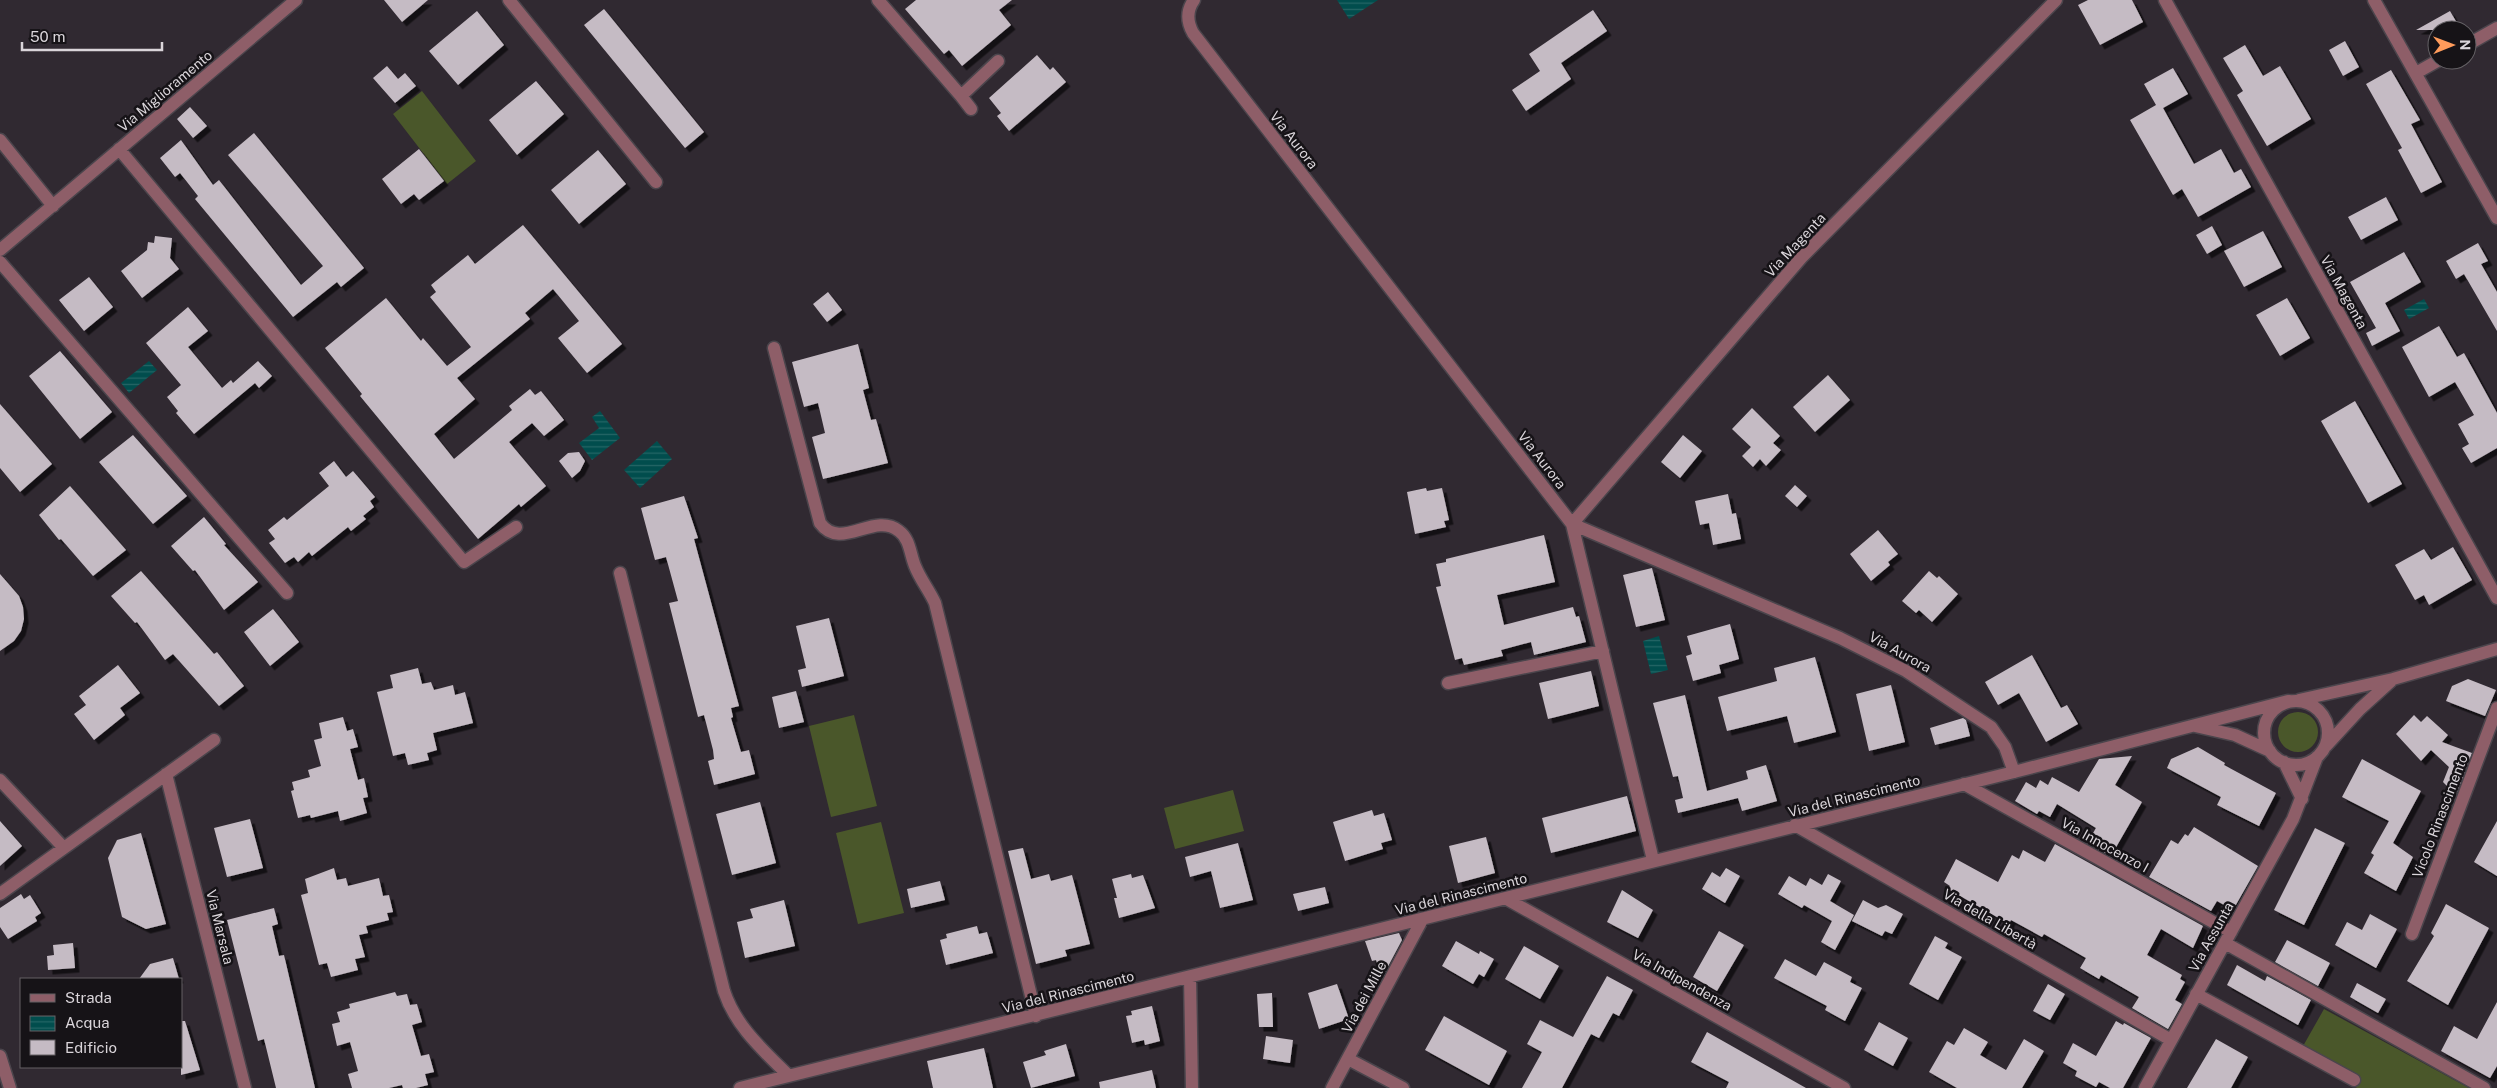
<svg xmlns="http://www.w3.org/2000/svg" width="2497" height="1088" font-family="'Public Sans',sans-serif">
<defs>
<pattern id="water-rules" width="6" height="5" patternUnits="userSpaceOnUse" patternTransform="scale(1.25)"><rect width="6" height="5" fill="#014d4d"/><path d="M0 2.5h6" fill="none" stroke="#256666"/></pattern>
<filter id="shadow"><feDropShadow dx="4.5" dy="4.5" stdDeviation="0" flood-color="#0009"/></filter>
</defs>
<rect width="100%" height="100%" fill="#302931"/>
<!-- grass -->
<path fill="#4a572a" d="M422,91L476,161L447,184L393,114Z
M2278 732a20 20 0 1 1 40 0a20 20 0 1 1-40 0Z
M854,715L877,806L831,817L809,726Z
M1233,790L1244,831L1175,849L1164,808Z
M881,822L904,913L858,924L836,833Z
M2324,1009L2469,1088H2357L2298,1055Z"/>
<!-- water -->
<path fill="url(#water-rules)" d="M1337,0H1378L1349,19Z
M2424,299L2429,308L2409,319L2404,310Z
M149,361L157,370L129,393L121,383Z
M600,411L620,438L592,460L579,443L599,428L592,417Z
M657,441L672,459L640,488L624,470Z
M1659,636L1668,670L1651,674L1643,641Z"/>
<!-- building -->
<path fill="#c5bbc4" filter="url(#shadow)" d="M384,0H428L402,22Z
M916,0H1012L999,10L1011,25L962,66L949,50L944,54L905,9Z
M2088,0H2132L2143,22L2100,45L2078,5Z
M604,9L704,132L685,148L584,25Z
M1593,10L1607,31L1561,63L1571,79L1526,111L1512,90L1540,71L1529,54Z
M477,11L504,45L458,85L429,51Z
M2450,11L2461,30H2416Z
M2345,41L2359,67L2343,76L2329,50Z
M2245,45L2263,76L2280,66L2311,119L2267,146L2237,95L2243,91L2223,58Z
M1037,55L1050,70L1053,67L1066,82L1009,131L997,116L1001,113L989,98Z
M387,66L398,79L405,73L416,86L395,103L373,78Z
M2173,68L2188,94L2163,108L2194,164L2221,149L2234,173L2241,169L2251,187L2198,217L2182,189L2173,195L2130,120L2156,105L2144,84Z
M2391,70L2420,120L2411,124L2442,182L2421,193L2398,150L2402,148L2366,84Z
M536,81L564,114L517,155L489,120Z
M190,107L207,126L193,138L177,119Z
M254,133L364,268L341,287L337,282L293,317L195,199L198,196L180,173L175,177L160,158L181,140L213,185L219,180L301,285L323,266L228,155Z
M419,149L444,181L419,200L414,194L401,204L382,179Z
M598,150L626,184L579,224L551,190Z
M2386,197L2398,220L2361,240L2348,217Z
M523,225L622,344L587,373L558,338L579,321L553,289L525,313L530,319L457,378L475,399L434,434L454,459L512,410L509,406L530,389L535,395L541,391L564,420L544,436L532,423L509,442L546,486L521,507L519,504L478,539L360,396L362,394L325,348L386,298L421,341L423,338L447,366L471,347L430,297L436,292L431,285L468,255L475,264Z
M2212,226L2222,245L2207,254L2196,235Z
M2263,231L2282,267L2244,287L2224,251Z
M155,236L172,238L170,258L179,269L142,298L121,271L147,250L148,242L154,243Z
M2478,243L2488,261L2481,264L2497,292V331L2464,274L2456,279L2446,261Z
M2404,252L2421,282L2385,303L2400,331L2372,346L2366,333L2376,328L2350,282Z
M89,277L113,307L84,331L59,300Z
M828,292L842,310L827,322L813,304Z
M2287,298L2310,338L2280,356L2256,315Z
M188,307L208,331L188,347L222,388L231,380L233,383L258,361L272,376L259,388L255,383L194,434L176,413L178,411L167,397L181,385L146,343Z
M2439,326L2457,357L2464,353L2497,413V448L2471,463L2462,448L2469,444L2458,424L2474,415L2455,382L2429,397L2402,347Z
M858,344L869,388L863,390L871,420L876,419L888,463L823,479L812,437L825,433L818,403L804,407L792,362Z
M60,351L112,412L80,439L29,376Z
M1828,375L1850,400L1815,432L1793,407Z
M2355,401L2402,484L2368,503L2321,421Z
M0,404L52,464L20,492L0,468Z
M1752,408L1780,436L1773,443L1781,450L1766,466L1760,459L1753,467L1742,456L1751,447L1732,429Z
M133,435L187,496L153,524L99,462Z
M1683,435L1702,451L1680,478L1661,462Z
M579,452L585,461L580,471L572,478L559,461L568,453Z
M334,461L346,477L353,471L375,497L370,501L374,507L363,516L366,519L351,531L348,527L312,556L309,552L298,562L294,557L285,563L269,543L275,539L268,530L284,517L287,520L329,486L319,473Z
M1795,485L1807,496L1797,507L1785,496Z
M70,486L126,550L93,576L61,539L59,540L39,515Z
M1426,488L1427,491L1442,488L1449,520L1444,521L1446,527L1415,534L1407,492Z
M1728,494L1732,514L1736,513L1741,539L1713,545L1709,523L1700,525L1695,501Z
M684,496L698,538L694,539L739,706L731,708L733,717L731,718L741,752L749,750L755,774L714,785L708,761L714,759L713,750L704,715L698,717L669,603L678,601L666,557L655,560L641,508Z
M204,517L226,544L224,545L258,582L224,610L195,570L193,571L171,546Z
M1878,530L1898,554L1888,562L1890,565L1871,581L1850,554Z
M1544,535L1555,582L1497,595L1504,625L1573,607L1576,617L1579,616L1586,642L1534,655L1531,642L1501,650L1503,656L1464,665L1462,658L1455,660L1436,587L1441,586L1436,564L1446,562V559Z
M2453,547L2472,580L2429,605L2424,595L2415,600L2395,565L2424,549L2431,560Z
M1652,568L1665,620L1636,627L1623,575Z
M141,571L214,654L217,652L244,686L219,706L173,654L165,660L137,622L135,623L111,596Z
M1929,571L1937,578L1939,576L1958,594L1932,622L1919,610L1916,613L1902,601Z
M0,574L19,596L23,607L24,619L21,631L14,641L0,651Z
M273,609L299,642L270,666L244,632Z
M829,618L844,676L802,687L798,670L806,668L796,626Z
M1730,624L1739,659L1719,665L1721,673L1693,681L1686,656L1692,654L1687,636Z
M2032,655L2061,708L2067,705L2078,724L2046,742L2019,693L1998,705L1985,682Z
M1815,657L1836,732L1794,743L1787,716L1727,731L1718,697L1777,681L1774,668Z
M118,665L140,693L120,708L125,715L94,740L74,714L86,705L79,696Z
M418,668L422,684L431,682L434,690L453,685L455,695L465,692L473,723L433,733L437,750L427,753L429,760L408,765L405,753L393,756L377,692L393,688L390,675Z
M1591,671L1599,706L1548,719L1539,683Z
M2468,679L2496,690L2485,716L2446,701L2452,686Z
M1891,685L1905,742L1869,751L1856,694Z
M796,691L804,722L779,728L772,697Z
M1685,695L1707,791L1748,779L1746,771L1766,765L1777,801L1742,811L1738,798L1678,813L1675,800L1683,798L1678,776L1673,777L1653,703Z
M2414,715L2421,722L2427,716L2448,735L2442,742L2472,753L2456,795L2443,782L2449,767L2431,750L2421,761L2396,734Z
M343,717L347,731L353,729L358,747L350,749L358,780L364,778L368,797L363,798L367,813L340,821L338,811L311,818L310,815L298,818L291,791L294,790L292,782L310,777L308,770L321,766L314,740L322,738L319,723Z
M1963,718L1966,720L1970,736L1935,745L1930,728Z
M2198,747L2225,763L2224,765L2276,793L2259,826L2217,805L2221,797L2167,768L2171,759Z
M2132,756L2115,785L2142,802L2111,856L2087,843L2096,828L2057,804L2050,817L2039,811L2037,814L2015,801L2026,782L2036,788L2040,780L2048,785L2052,777L2079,792L2099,759Z
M2362,759L2421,791L2393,843L2413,857L2396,891L2364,873L2374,855L2371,853L2389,821L2342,797Z
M1627,796L1636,831L1551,853L1542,818Z
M760,802L776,863L732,875L716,814Z
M1372,810L1374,816L1384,813L1392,840L1381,843L1383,849L1345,861L1333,822Z
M250,819L263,868L227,877L214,828Z
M0,821L22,846L0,866Z
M2497,821V876L2474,862Z
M2194,827L2258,866L2233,910L2217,901L2211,911L2149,877L2171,840L2178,844L2185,834L2188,836Z
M2315,828L2345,843L2304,925L2274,910Z
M141,833L166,924L146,929L122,917L108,858L117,840Z
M1486,837L1495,873L1458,883L1449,846Z
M1238,843L1253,900L1220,908L1211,871L1190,877L1185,857Z
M2055,844L2203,926L2193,948L2161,929L2147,955L2182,975L2180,979L2185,982L2175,1000L2182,1004L2168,1029L2132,1008L2139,997L2101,975L2099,979L2080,968L2086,958L2044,934L2042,937L2011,920L2009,924L1948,889L1950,886L1944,882L1956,859L1998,882L2012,855L2019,859L2023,850L2045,862Z
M1023,848L1031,879L1049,874L1051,881L1072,875L1090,944L1065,950L1067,956L1036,964L1008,851Z
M334,868L337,880L346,878L348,886L379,878L383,896L389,895L393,912L387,913L389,920L366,926L368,933L359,935L365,957L355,959L358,970L331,977L327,963L319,965L301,895L308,893L305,879Z
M1726,868L1740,876L1725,903L1702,889L1712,872L1720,877Z
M1131,874L1132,878L1143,875L1155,908L1119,918L1114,898H1117L1112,879Z
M1828,874L1841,881L1830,901L1854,915L1835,950L1821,942L1832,921L1804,905L1802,908L1778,894L1789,876L1806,886L1810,878L1822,885Z
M940,881L945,900L911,908L907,889Z
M1325,887L1329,903L1298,911L1293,894Z
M1622,890L1653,910L1638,938L1607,922Z
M21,894L24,899L30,895L41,913L35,917L37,921L8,939L0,927V908Z
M784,900L795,946L745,958L737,922L753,918L750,909Z
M1863,900L1878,908L1886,905L1903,914L1892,934L1885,931L1882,936L1852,921Z
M2446,904L2489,928L2448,1005L2407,981L2434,936L2431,933Z
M274,908L278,924L272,926L279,956L284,955L315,1088H276L264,1039L258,1041L227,920Z
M2370,914L2397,929L2376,968L2335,945L2347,922L2362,930Z
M977,926L979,934L987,932L993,953L946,965L940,940L947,938L946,934Z
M1719,931L1744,945L1717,991L1693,977Z
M1399,933L1402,940L1385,972L1381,974L1376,960L1372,961L1365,941Z
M1935,936L1948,943L1945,948L1962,957L1938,1000L1909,984Z
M2287,940L2330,963L2318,986L2275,962Z
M1456,941L1479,954L1480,951L1494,959L1484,977L1479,974L1473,984L1442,966Z
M73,943L75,968L48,970L47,956L54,955L53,945Z
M1524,946L1559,966L1540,999L1505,979Z
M173,958L179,979H139L150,964Z
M1785,959L1816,976L1824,962L1852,977L1850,982L1862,988L1845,1021L1825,1010L1827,1006L1774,978Z
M2237,965L2265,981L2267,976L2311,1000L2298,1025L2227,985Z
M1607,976L1633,990L1619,1016L1613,1013L1599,1038L1591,1034L1562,1088H1522L1542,1052L1527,1044L1540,1020L1573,1037Z
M2357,983L2386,999L2378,1013L2350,997Z
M1337,984L1349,1019L1319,1029L1308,993Z
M2048,984L2065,994L2050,1020L2033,1011Z
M395,992L397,996L407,994L410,1005L417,1004L422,1022L412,1025L421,1056L429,1054L434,1072L425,1074L428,1085L416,1088H403L402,1085L389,1088H352L348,1074L358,1071L350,1042L337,1046L332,1024L340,1022L337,1012L350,1008L349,1004Z
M1272,993L1273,1027H1259L1257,994Z
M2497,1002V1066L2490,1078L2441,1051L2454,1026L2477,1039Z
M1152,1006L1160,1041L1145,1045L1144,1040L1132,1043L1126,1016L1132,1015L1131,1011Z
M1444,1016L1507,1051L1489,1085L1425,1050Z
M181,1021H185L200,1070L181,1075Z
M2116,1021L2123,1025L2124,1023L2151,1038L2123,1088H2110L2099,1082L2096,1087L2075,1076L2077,1071L2063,1063L2073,1043L2096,1056Z
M1879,1022L1908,1038L1893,1066L1864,1050Z
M1964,1028L1988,1042L1980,1055L2006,1070L2024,1039L2044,1051L2022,1088H1957L1929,1072L1947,1041L1954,1045Z
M1707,1032L1783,1075L1806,1088H1726L1729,1082L1691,1062Z
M1266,1036L1293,1040L1290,1063L1263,1059Z
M2216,1039L2248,1057L2231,1088H2187Z
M1066,1044L1075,1076L1031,1088L1023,1062L1046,1055L1044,1051Z
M984,1048L993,1088H933L927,1061Z
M1152,1070L1156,1088H1100L1099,1082Z"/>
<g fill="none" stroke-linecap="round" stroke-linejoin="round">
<!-- minor casing -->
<g stroke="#4b454c" stroke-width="15">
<path id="minor" d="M509,0L656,182
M878,0L961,96L998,61
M1194,0C1186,11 1187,22 1193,33L1572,524L1840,638L1906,671L1991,727L2005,747L2014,772
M2165,0L2497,598
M2374,0L2497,218
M2467,45L2497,28
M2416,73L2439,60
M961,96L971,109
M0,140L53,206
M119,149L464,562L516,527
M0,250L296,0
M0,262L287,593
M774,348L820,523C841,552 874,511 899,531C910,539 910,554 915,566C920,579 929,590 935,603L1036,1016
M1572,524L1801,258L2056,0
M1572,524L1653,860
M620,573L724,991C736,1027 763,1050 789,1076
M1448,683L1603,651
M2299,700L2393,679L2497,649
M2264 733a32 32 0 1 1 64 0a32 32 0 1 1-64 0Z
M2195,726L2235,735L2270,751
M2326,746L2360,709L2391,681
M2284,762L2302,799
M166,774L245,1088
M0,780L64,848
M1964,784L2231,932
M1795,825L2171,1040
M0,894L214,740
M1505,898L1844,1088
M2412,934L2497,708
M2225,943L2484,1088
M1190,977L1192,1088
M2196,994L2354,1080
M0,1056L10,1088
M1348,1059L1403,1088
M740,1088L2014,772L2288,701
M1332,1088L1422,920
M2145,1088L2293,819L2317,757"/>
</g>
<!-- minor -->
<use href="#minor" stroke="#8e5e68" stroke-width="12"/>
</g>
<g text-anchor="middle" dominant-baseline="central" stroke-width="5" stroke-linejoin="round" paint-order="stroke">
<!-- street labels -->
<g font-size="14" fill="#dad5da" stroke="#161317">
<text transform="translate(165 91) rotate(-40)">Via Miglioramento</text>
<text transform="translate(1294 140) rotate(52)">Via Aurora</text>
<text transform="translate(1795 245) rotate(-47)">Via Magenta</text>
<text transform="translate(2344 292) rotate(61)">Via Magenta</text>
<text transform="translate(1542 460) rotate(52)">Via Aurora</text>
<text transform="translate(1900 652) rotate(29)">Via Aurora</text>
<text transform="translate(1854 796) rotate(-14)">Via del Rinascimento</text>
<text transform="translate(2440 816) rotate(-69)">Vicolo Rinascimento</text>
<text transform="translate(2105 845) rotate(29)">Via Innocenzo I</text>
<text transform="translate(1461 894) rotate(-14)">Via del Rinascimento</text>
<text transform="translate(1990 919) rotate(30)">Via della Libertà</text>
<text transform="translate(220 927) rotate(76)">Via Marsala</text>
<text transform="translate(2211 937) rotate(-61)">Via Assunta</text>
<text transform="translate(1682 980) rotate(29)">Via Indipendenza</text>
<text transform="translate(1068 992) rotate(-14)">Via del Rinascimento</text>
<text transform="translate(1364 997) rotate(-62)">Via dei Mille</text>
</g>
</g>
<!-- legend -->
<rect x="20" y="978" width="162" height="90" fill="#161317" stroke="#646165"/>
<rect x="30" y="994" width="25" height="8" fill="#8e5e68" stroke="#646165"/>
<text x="65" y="1003" font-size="15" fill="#dad5da">Strada</text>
<rect x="30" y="1016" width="25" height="15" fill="url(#water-rules)" stroke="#646165"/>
<text x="65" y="1028" font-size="15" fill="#dad5da">Acqua</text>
<rect x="30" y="1040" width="25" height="15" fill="#c5bbc4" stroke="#646165"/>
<text x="65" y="1053" font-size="15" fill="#dad5da">Edificio</text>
<!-- north arrow -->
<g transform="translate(2452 45) rotate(89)"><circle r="24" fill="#161317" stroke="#646165"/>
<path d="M0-4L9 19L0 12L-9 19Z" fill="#ff9b5b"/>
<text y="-8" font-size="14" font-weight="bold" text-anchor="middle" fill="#dad5da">N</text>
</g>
<!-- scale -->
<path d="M22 42v8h140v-8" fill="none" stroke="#dad5da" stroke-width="2.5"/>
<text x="30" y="42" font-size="15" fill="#dad5da" stroke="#161317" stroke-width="4" paint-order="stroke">50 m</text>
</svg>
